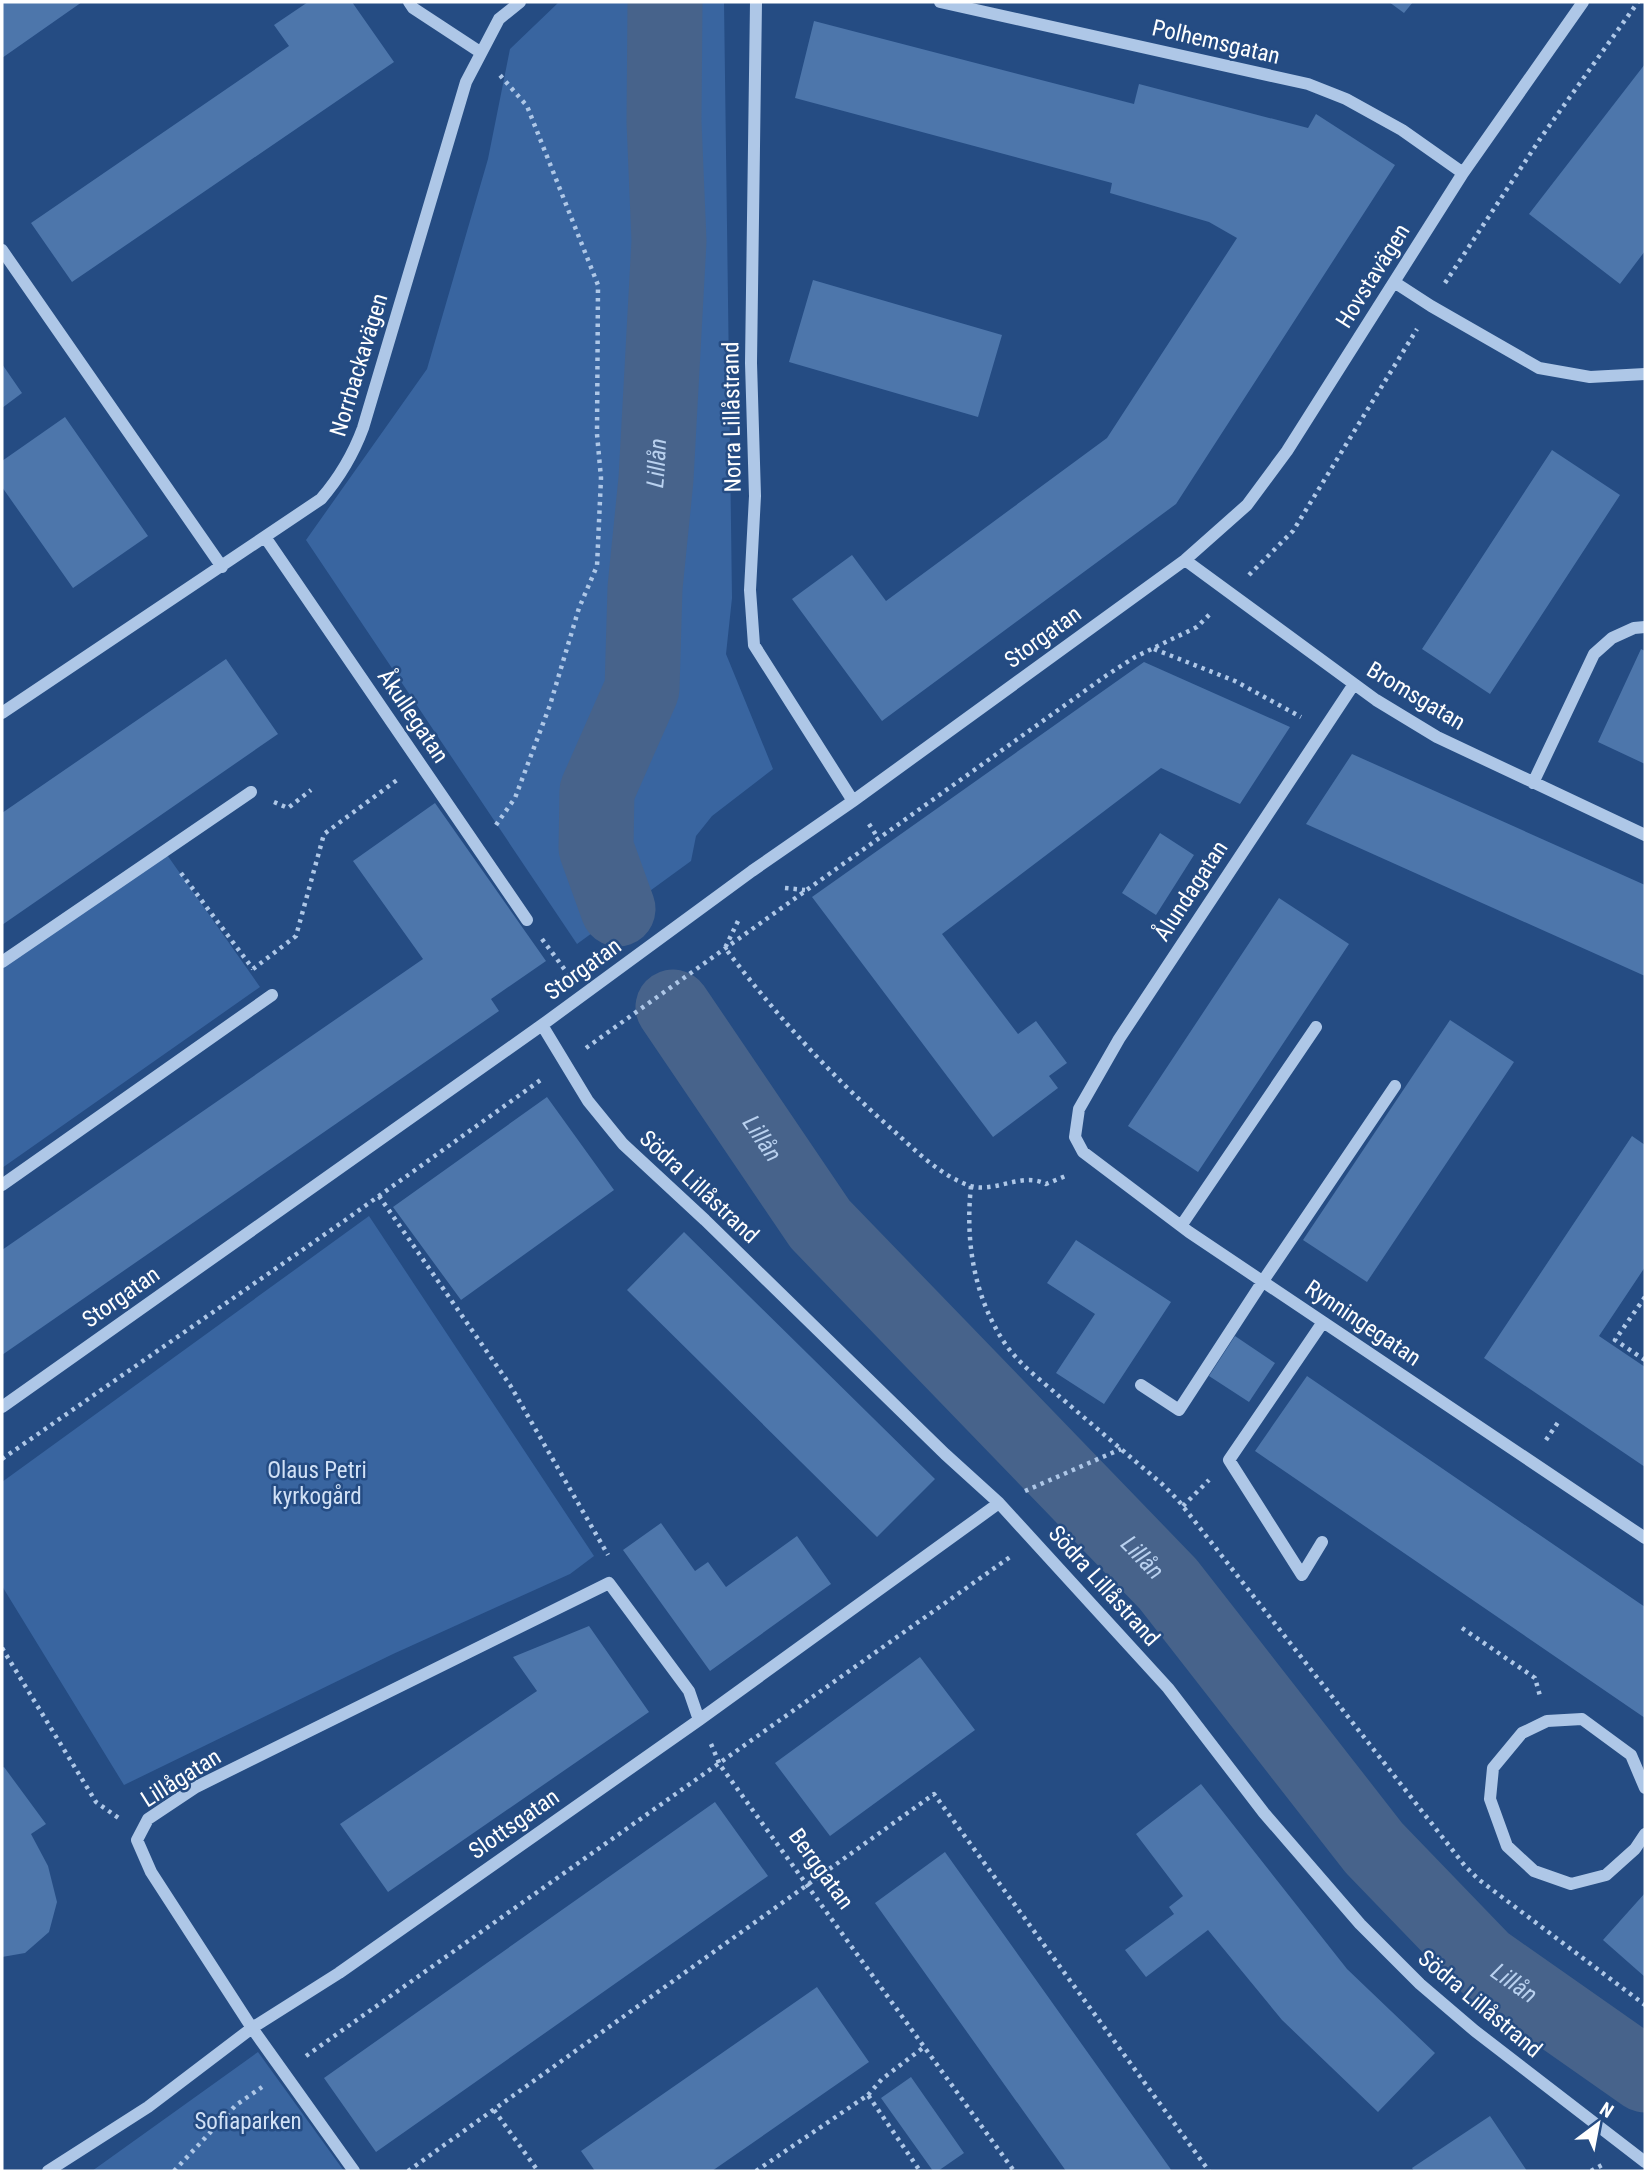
<svg xmlns="http://www.w3.org/2000/svg" width="1647" height="2173" font-family="'Roboto Condensed',sans-serif">
<rect width="100%" height="100%" fill="#254c83"/>
<!-- green -->
<path fill="#3965a0" d="M559,2H724L732,598L726,654L773,769L712,816L696,836L691,861L577,944L306,540L427,369L488,159L510,49Z
M165,852L260,987L2,1168V966Z
M369,1216L594,1556L570,1574L393,1654L124,1785L2,1586V1482Z
M258,2052L344,2171H92Z"/>
<g fill="none" stroke-linecap="round" stroke-linejoin="round">
<!-- river -->
<g stroke="#47638b" stroke-width="75">
<path id="s1" d="M618,909L596,848L597,791L642,689L645,588L656,479L669,241L664,122L665,2"/>
<path id="s2" d="M673,1007L820,1224L1168,1584L1374,1848L1484,1962L1645,2075"/>
</g>
</g>
<!-- building -->
<path fill="#4d76ab" d="M2,2H82L2,58Z
M308,2H352L394,62L72,282L31,223L289,46L274,25Z
M1389,2H1413L1404,13Z
M814,21L1134,104L1139,84L1308,128L1316,114L1395,165L1176,504L882,721L792,599L852,555L886,601L1107,438L1237,238L1209,222L1110,193L1112,183L795,98Z
M1645,64V251L1620,284L1529,214Z
M813,280L1002,335L978,417L789,362Z
M2,364L22,393L2,408Z
M65,417L148,536L73,588L2,487V461Z
M1552,450L1620,495L1490,694L1422,649Z
M1641,649L1645,651V764L1598,742Z
M226,659L278,734L2,925V813Z
M1144,662L1290,727L1240,804L1161,768L942,934L1018,1034L1036,1021L1067,1063L1049,1076L1058,1088L993,1137L812,897Z
M1352,754L1645,885V976L1306,824Z
M435,803L546,961L491,999L499,1011L2,1355V1250L423,959L353,861Z
M1160,833L1194,855L1156,915L1122,893Z
M1279,898L1349,944L1198,1172L1128,1126Z
M1450,1020L1514,1062L1367,1282L1303,1240Z
M547,1097L614,1190L461,1300L393,1207Z
M1632,1136L1645,1145V1267L1599,1336L1645,1367V1467L1484,1358Z
M684,1232L935,1479L877,1537L627,1290Z
M1076,1240L1171,1302L1104,1404L1056,1373L1095,1314L1047,1283Z
M1235,1336L1275,1363L1249,1402L1209,1376Z
M1307,1376L1645,1607V1718L1255,1451Z
M661,1523L695,1571L708,1562L726,1587L797,1536L831,1584L710,1671L623,1550Z
M589,1626L649,1712L388,1892L340,1824L537,1691L513,1657Z
M920,1657L975,1730L830,1836L775,1763Z
M4,1767L46,1824L31,1834L48,1866L57,1902L49,1932L25,1953L2,1957V1768Z
M1201,1784L1347,1969L1435,2053L1378,2112L1282,2020L1208,1930L1146,1977L1125,1950L1174,1914L1169,1907L1183,1896L1136,1834Z
M715,1802L768,1876L376,2152L324,2078Z
M945,1852L1172,2171H1066L875,1903Z
M1645,1893V1977L1603,1940Z
M817,1987L869,2062L712,2171H595L581,2151Z
M911,2077L964,2153L938,2171H933L881,2098Z
M1490,2116L1527,2171H1414L1412,2168Z"/>
<g fill="none" stroke-linecap="round" stroke-linejoin="round">
<!-- path -->
<path stroke="#aec7e7" stroke-width="4.5" stroke-dasharray="3.5 5" stroke-linecap="butt" d="M1445,283L1542,136L1638,2
M1249,575L1293,531L1417,329
M1154,649L1235,681L1301,717
M274,802L288,808L311,790
M869,824L878,838
M496,825L515,798L550,705L579,608L597,566L601,478L597,434L598,285L527,106L499,74
M181,873L253,969
M785,888L805,890
M738,921L725,948C776,1015 832,1077 895,1132C916,1151 940,1175 968,1185C993,1195 1021,1171 1046,1184L1068,1175
M542,939L568,974
M253,969L296,936L324,834L397,780
M586,1048L1107,675L1135,657L1197,627L1210,614
M971,1186C965,1242 974,1298 1006,1345C1020,1365 1042,1381 1060,1397C1094,1426 1128,1455 1162,1484L1178,1500L1465,1866L1478,1879L1645,2005
M379,1196L510,1385L608,1555
M1645,1297L1615,1340L1645,1360
M1546,1440L1559,1421
M2,1459L344,1221L542,1079
M1025,1491L1121,1449
M1183,1506L1209,1480
M1462,1628L1535,1678L1540,1696
M2,1648L96,1802L120,1819
M711,1744L720,1765L1014,2171
M306,2056L1010,1557
M868,2095L882,2079L924,2047
M494,2110L538,2171
M174,2171L236,2105L262,2087
M408,2171L934,1794L1209,2171
M756,2171L868,2095L920,2171
M1591,2171L1602,2165"/>
<!-- minor -->
<path stroke="#aec7e7" stroke-width="12" d="M409,2L413,8L480,52
M756,2L751,363L755,496L750,590L754,645L853,801
M940,2L1308,84L1346,99L1402,130L1463,173
M2,250L222,567
M1394,282L1431,306L1539,368L1590,377L1645,374
M265,537L527,920
M1185,560L1376,700L1437,737L1645,835
M1354,684L1119,1039L1079,1109L1075,1137L1083,1152L1189,1232L1645,1538
M2,713L321,499C340,477 353,455 363,428L466,82L499,19L520,2
M1533,783L1594,654L1612,638L1634,628L1645,627
M2,962L251,792
M542,1025L588,1101L623,1144L705,1220L945,1454L999,1503L1168,1688L1264,1813L1360,1924L1420,1984L1475,2031L1645,2162
M2,1185L272,995
M1181,1226L1316,1027
M1141,1385L1179,1410L1263,1281L1395,1086
M2,1407L542,1025L752,871L853,801L1185,560L1247,505L1287,451L1463,173L1583,2
M1322,1542L1302,1575L1229,1460L1323,1322
M1645,1788L1631,1755L1582,1719L1547,1721L1522,1733L1493,1768L1490,1799L1507,1846L1534,1871L1571,1884L1606,1875L1635,1849L1645,1834
M48,2171L148,2107L252,2028L339,1973L699,1720L999,1503
M354,2171L252,2028L151,1872L137,1840L148,1819L196,1787L609,1583L689,1691L699,1720"/>
</g>
<g text-anchor="middle" dominant-baseline="central" stroke-width="5" stroke-linejoin="round" paint-order="stroke">
<!-- street labels -->
<g font-size="23" fill="#fff" stroke="#254c83">
<text transform="translate(1216 42) rotate(13)">Polhemsgatan</text>
<text transform="translate(1373 276) rotate(-58)">Hovstavägen</text>
<text transform="translate(359 365) rotate(-73)">Norrbackavägen</text>
<text transform="translate(732 417) rotate(-91)">Norra Lillåstrand</text>
<text transform="translate(1043 637) rotate(-36)">Storgatan</text>
<text transform="translate(1416 696) rotate(31)">Bromsgatan</text>
<text transform="translate(413 716) rotate(56)">Åkullegatan</text>
<text transform="translate(1191 891) rotate(-57)">Ålundagatan</text>
<text transform="translate(583 969) rotate(-36)">Storgatan</text>
<text transform="translate(699 1187) rotate(43)">Södra Lillåstrand</text>
<text transform="translate(121 1297) rotate(-35)">Storgatan</text>
<text transform="translate(1363 1323) rotate(34)">Rynningegatan</text>
<text transform="translate(1104 1586) rotate(48)">Södra Lillåstrand</text>
<text transform="translate(181 1778) rotate(-32)">Lillågatan</text>
<text transform="translate(514 1824) rotate(-35)">Slottsgatan</text>
<text transform="translate(821 1869) rotate(54)">Berggatan</text>
<text transform="translate(1480 2004) rotate(40)">Södra Lillåstrand</text>
</g>
<!-- park labels -->
<g font-size="23" fill="#d1e1f6" stroke="#254c83">
<text x="317" y="1470">Olaus Petri<tspan x="317" dy="26">kyrkogård</tspan></text>
<text x="248" y="2121">Sofiaparken</text>
</g>
<!-- water labels -->
<g font-size="24" font-style="italic" fill="#b9d1ef" stroke="#254c83">
<text stroke="none"><textPath href="#s1" startOffset="460">Lillån</textPath></text>
<text stroke="none"><textPath href="#s2" startOffset="159">Lillån</textPath></text>
<text stroke="none"><textPath href="#s2" startOffset="726">Lillån</textPath></text>
<text stroke="none"><textPath href="#s2" startOffset="1293">Lillån</textPath></text>
</g>
</g>
<!-- border -->
<rect width="1647" height="2173" fill="none" stroke="#ffffff" stroke-width="7"/>
<!-- north arrow -->
<g transform="translate(1598 2124) rotate(32)" stroke="#254c83" stroke-width="5" paint-order="stroke">
<path d="M0-5L12 26L0 18L-12 26Z" fill="#ffffff"/>
<text y="-10" font-size="19" font-weight="bold" text-anchor="middle" fill="#ffffff">N</text>
</g>
</svg>
